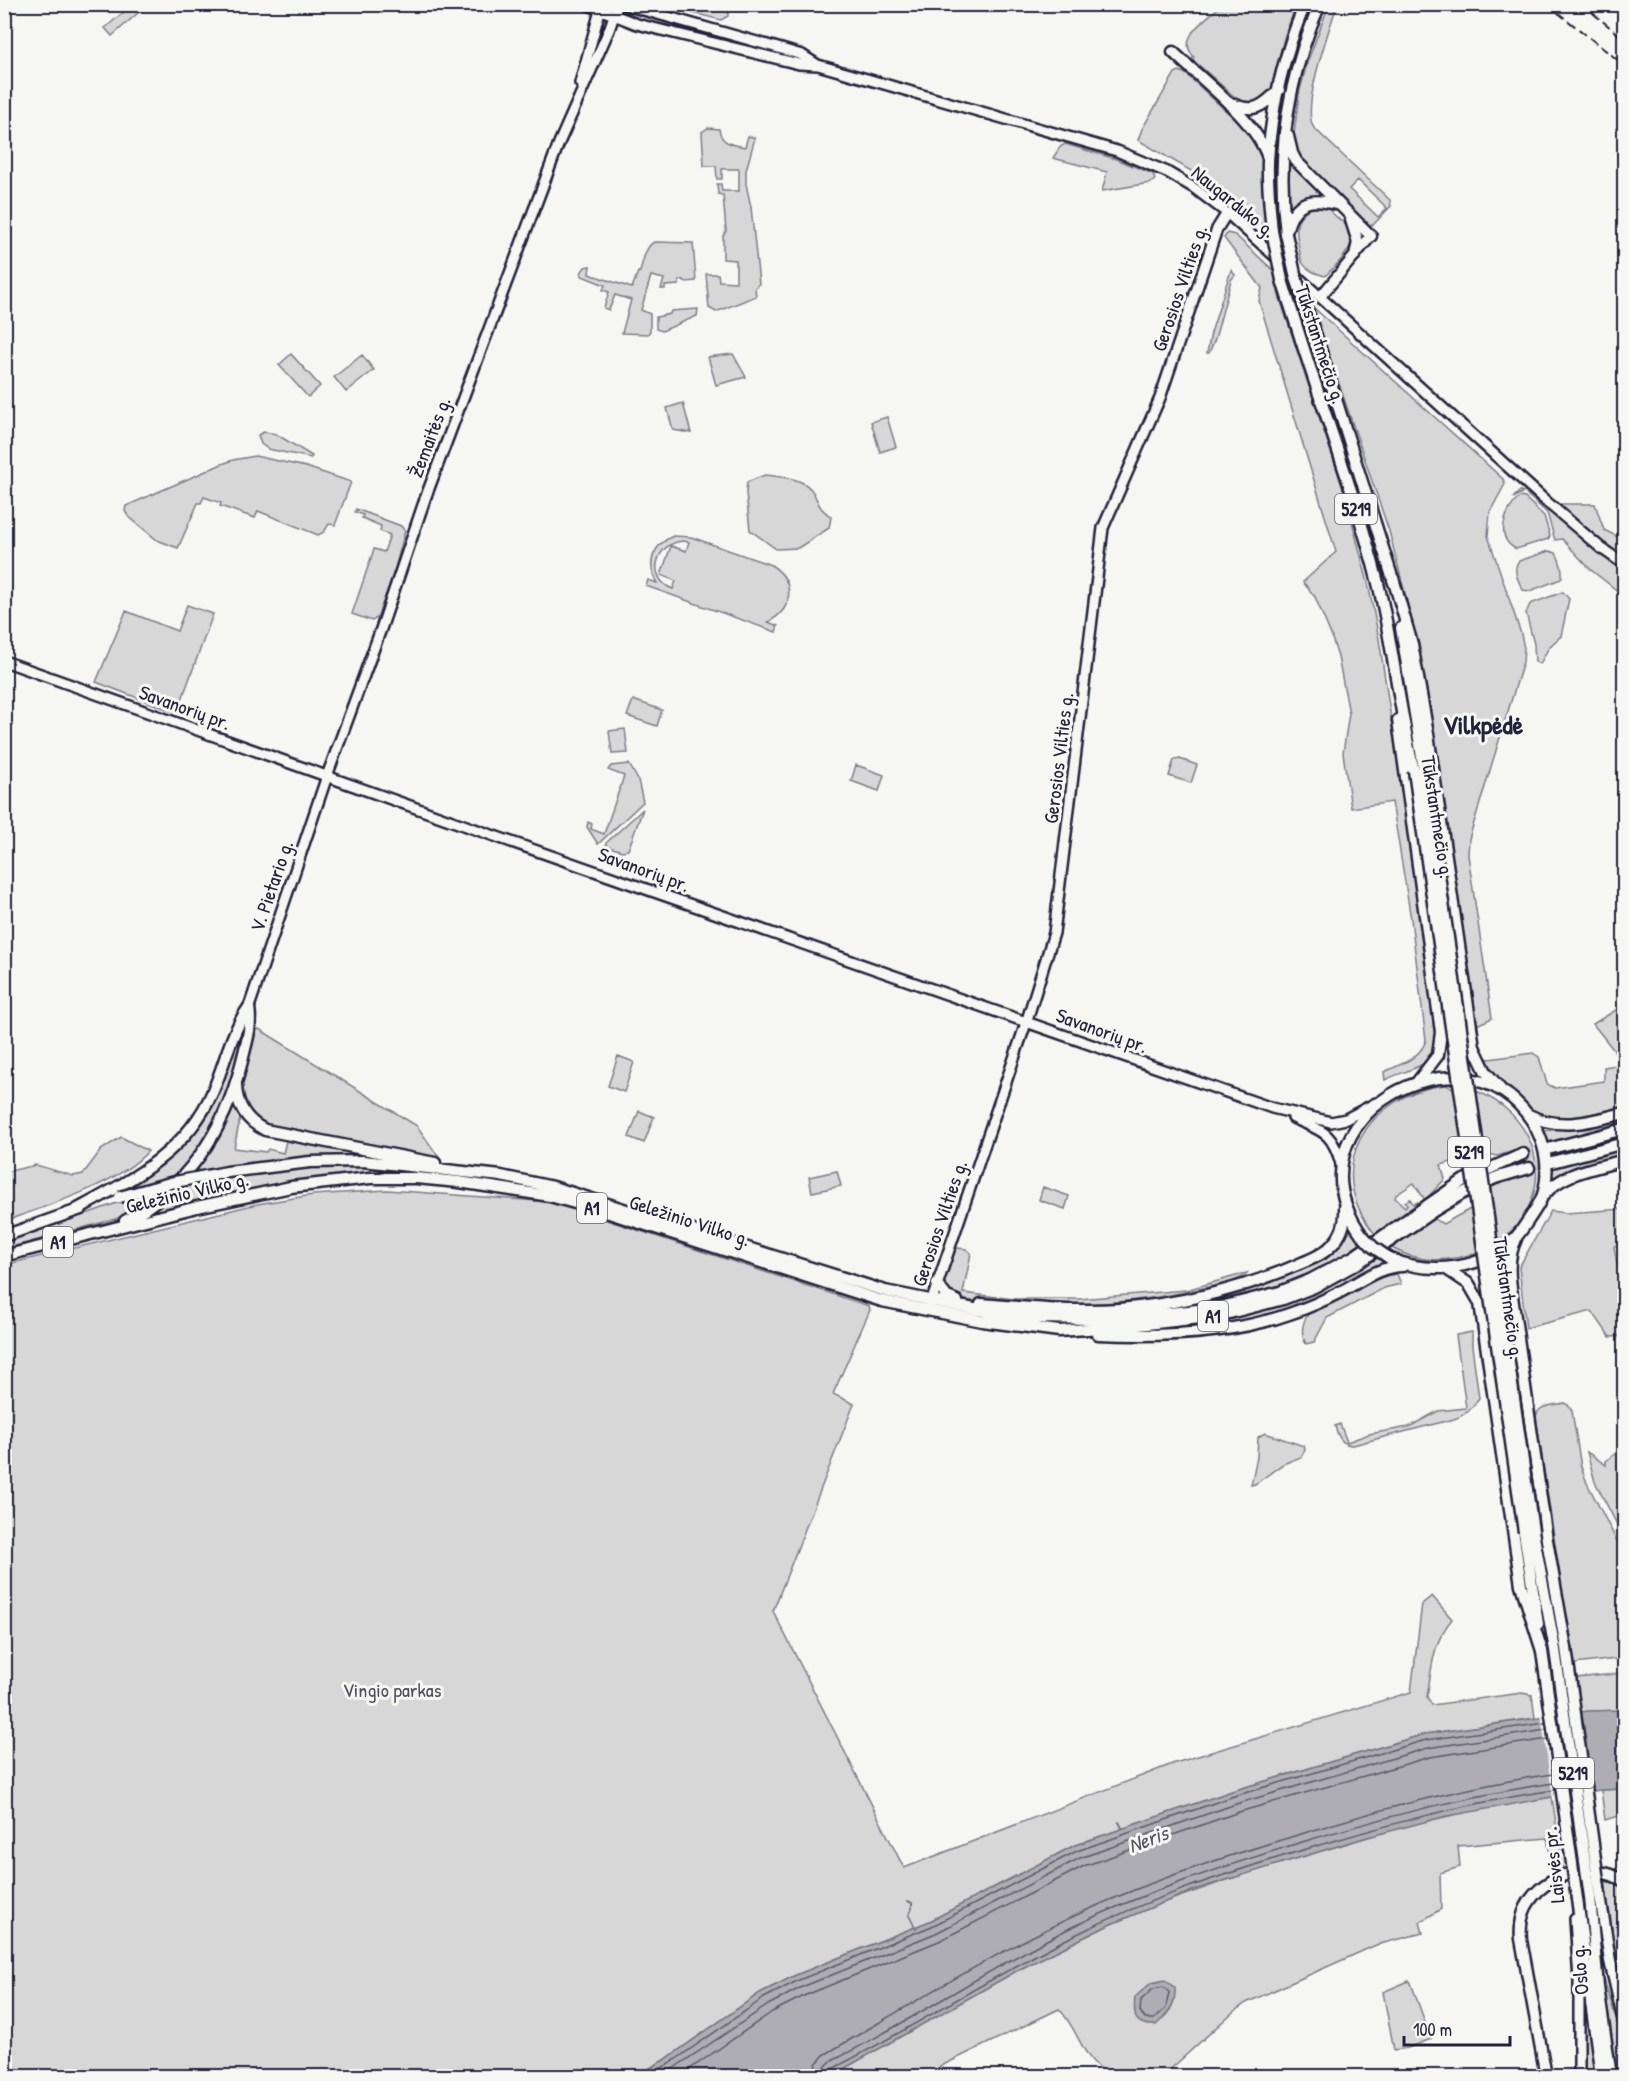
<svg xmlns="http://www.w3.org/2000/svg" width="1629" height="2081" font-family="'Patrick Hand',sans-serif">
<rect width="100%" height="100%" fill="#f6f6f2"/>
<filter id="ink" filterUnits="userSpaceOnUse"><feTurbulence type="fractalNoise" baseFrequency=".0167" numOctaves="2"/><feDisplacementMap in="SourceGraphic" scale="12" xChannelSelector="R" yChannelSelector="G"/><feConvolveMatrix kernelMatrix="1 2 1 2 8 2 1 2 1" color-interpolation-filters="sRGB"/></filter>
<g filter="url(#ink)">
<!-- green -->
<path fill="#d7d7d7" stroke="#7c7c89" stroke-width="1.5" fill-rule="evenodd" d="M711,4L720,7L722,5H729L728,16L721,20L661,5Z
M132,5H147L112,36L105,28Z
M1222,5H1296L1284,38L1271,89L1265,99L1251,104L1236,98L1192,59L1194,57C1175,38 1208,17 1222,5Z
M1329,5H1337C1330,28 1300,109 1314,128L1390,200L1391,206L1373,225L1366,224L1301,160L1296,154L1293,142L1299,94L1307,63ZM1358,180L1387,208L1378,217L1349,189Z
M1179,71L1186,74L1252,135L1262,153L1266,229L1217,186L1138,140L1142,129L1175,73Z
M708,128L719,129C721,144 732,144 745,147L748,136L755,138L746,170V184L751,207L759,284L755,288L756,296L716,312L709,308L706,274H718L719,281L736,282V260L723,259V236L726,231L723,195L718,194L717,184H721L722,191H739V169H722V179H717L716,166H704L702,132Z
M1065,144L1116,159L1153,174L1155,180L1150,183L1102,191L1107,172L1053,158L1060,147Z
M1288,160L1326,198L1288,214Z
M1313,207H1324L1329,210C1335,216 1345,223 1350,231C1359,245 1335,267 1325,276C1318,274 1307,271 1302,262C1300,258 1300,251 1299,248C1295,230 1294,214 1313,207Z
M1227,233L1235,235L1273,270L1279,296L1344,491L1368,583L1379,639L1438,1031C1435,1071 1415,1065 1385,1080L1384,1072C1401,1064 1420,1059 1426,1040L1411,919L1392,802L1351,808L1343,753L1349,713L1338,657L1331,635L1315,597L1303,582L1336,552L1259,301L1262,288L1224,238Z
M654,242L693,243L696,281L685,282L684,280H679V285L665,286V289H661L664,279L651,276L641,310L650,314V331L648,334L622,333L631,300L615,295L609,310L604,308L609,292L603,290L605,285L582,276L581,273L585,267L590,266L589,274L632,288L638,272H640C643,261 645,247 654,242Z
M1231,270L1235,275L1231,280L1215,339L1209,353H1207L1211,333Z
M1313,307L1503,479L1505,484L1490,512L1488,536L1521,634L1524,648L1523,662L1469,839L1468,855L1492,1018L1477,1025L1429,701L1417,640L1389,531Z
M698,309L697,316L662,331L656,329V317L670,314L671,311Z
M291,354L320,386L308,397L279,365Z
M733,354L746,377L716,385L708,357Z
M362,355L374,370L346,392L334,377Z
M683,403L691,433L673,430L667,408Z
M887,417L896,447L880,452L871,422Z
M264,432L276,434L312,456L311,458L268,449L261,444L258,435Z
M255,456L306,467L351,482L335,525L329,524L324,532L318,535L258,511L255,518L220,506L221,503L204,497L201,503H198L178,548L157,540L128,516L125,511L126,506L222,464L233,460Z
M765,475C780,477 806,477 814,494C821,508 818,506 831,517L829,528L798,548L776,549L750,530L746,493L747,482Z
M1520,491L1530,493L1549,511L1624,571V596L1591,570L1562,539L1555,540L1547,513L1524,492L1513,498Z
M1520,497L1525,498L1544,516L1550,536L1548,539L1516,549C1494,538 1505,509 1520,497Z
M1560,504H1595L1604,530L1624,540V558L1597,537Z
M356,509L401,526L405,531L394,572L377,618L372,621L352,614L374,549L384,552L390,535L380,531L381,526L362,518L363,515L355,512Z
M673,536L691,537L771,565C796,581 794,609 768,622L778,626L776,632L646,586L648,580L657,583C646,563 653,545 673,536ZM683,541L689,542L686,551L671,546L661,575L676,581L673,589C646,579 655,543 683,541Z
M1549,551L1556,553C1560,560 1564,572 1561,579L1530,591L1523,590C1518,581 1512,569 1519,561Z
M1563,592L1569,599L1561,636L1549,647L1540,664L1535,662L1534,644L1526,613L1530,604Z
M187,605L213,614L177,713L96,682L126,611L177,631Z
M633,700L662,710L657,726L627,716Z
M625,729L628,753L612,754L609,731Z
M1180,759L1197,765L1191,783L1169,776L1174,760Z
M629,764L638,780L643,802L598,844L587,827L588,822L592,824L591,829L604,834L624,776L608,770L611,766Z
M856,765L884,775L879,791L851,781Z
M643,809L628,850L622,851L606,846V843Z
M1624,1005V1063L1593,1024Z
M243,1022L246,1024L232,1083L207,1140L178,1174L116,1194C132,1185 149,1176 163,1164C209,1128 225,1075 243,1022Z
M256,1029H259L417,1126L440,1159L269,1126C254,1119 243,1108 241,1091Z
M1533,1053L1539,1057L1547,1084L1555,1088L1604,1081V1067L1624,1064V1107C1606,1111 1574,1122 1556,1120C1528,1117 1496,1081 1484,1057L1489,1059Z
M618,1056L634,1062L624,1092L608,1086Z
M1445,1085L1454,1088L1465,1158L1441,1165L1445,1179L1425,1200L1414,1183L1396,1195L1395,1198L1405,1207L1407,1205L1405,1202L1410,1199L1413,1204L1418,1202L1419,1205L1376,1235C1320,1170 1367,1094 1445,1085Z
M1476,1091C1528,1111 1556,1170 1521,1220C1515,1229 1506,1236 1497,1242L1490,1188L1512,1177L1530,1173L1521,1149L1497,1156L1485,1153Z
M236,1104L241,1114L234,1148L266,1152L268,1149L283,1153L286,1141L324,1148L329,1146L374,1155V1157L298,1158L250,1163L200,1172L199,1170L194,1171L219,1139Z
M639,1111L654,1117L644,1143L629,1137Z
M1624,1117V1123L1547,1143L1543,1131L1581,1126Z
M121,1137L148,1151C121,1183 44,1207 5,1221V1172L36,1165L73,1176L83,1174L101,1150Z
M1624,1149V1156L1569,1171L1552,1179V1167Z
M369,1165C430,1171 490,1175 549,1192C476,1179 401,1169 327,1177C265,1184 204,1202 144,1216L179,1187L217,1179L305,1167Z
M837,1171L841,1186L812,1192L809,1177Z
M1043,1187L1069,1196L1065,1209L1039,1200Z
M387,1190L552,1202L869,1306L870,1310L833,1394L854,1404L773,1611L904,1868L1175,1763L1411,1692L1422,1604L1432,1596L1452,1619C1432,1643 1432,1668 1427,1697L1432,1705L1522,1693L1532,1695L1535,1718L1425,1734L1232,1791L1075,1845L930,1921L796,1975L760,1993L666,2059L636,2076H5L4,1265L257,1204L313,1195Z
M160,1191L126,1216L5,1249V1243L114,1204Z
M1472,1208L1478,1253C1447,1262 1419,1264 1390,1247L1426,1222L1434,1219L1443,1224Z
M1624,1209V1244L1614,1246L1624,1307V1336L1610,1337L1592,1311L1526,1328L1519,1267L1551,1211L1566,1213Z
M1351,1230L1362,1245C1288,1296 1219,1303 1132,1312L1199,1302L1259,1285L1334,1250Z
M958,1248L966,1249L971,1253L963,1293L1015,1299H1079L1186,1290L1247,1273C1239,1282 1220,1284 1208,1287C1136,1304 1072,1308 997,1302C985,1301 968,1302 956,1298C951,1296 946,1290 942,1286L953,1252Z
M1375,1257L1384,1262C1349,1282 1307,1307 1268,1317C1216,1329 1163,1330 1109,1330C1214,1323 1285,1318 1375,1257Z
M1397,1274L1401,1284L1384,1288L1327,1318L1314,1342L1306,1344C1300,1333 1302,1320 1311,1311C1338,1297 1366,1278 1397,1274Z
M1472,1332V1346L1479,1398C1472,1408 1466,1415 1454,1419L1353,1445C1341,1445 1338,1436 1335,1426L1340,1424L1347,1442L1369,1434L1409,1427L1438,1411L1466,1408L1456,1335Z
M1564,1403L1568,1405L1572,1411L1581,1467L1587,1483L1624,1555V1658L1575,1664L1570,1631L1568,1630L1536,1417C1538,1404 1553,1406 1564,1403Z
M1265,1433L1304,1446L1305,1450L1301,1457L1283,1464L1255,1484L1251,1485L1257,1457L1258,1437Z
M1624,1446V1538L1595,1482L1587,1452L1606,1465V1461Z
M1624,1673V1710L1581,1712L1577,1678Z
M1624,1789V1814L1605,1820L1601,1790Z
M1552,1797L1563,1871L1554,1874L1547,1838L1458,1846L1460,1867L1440,1873L1441,1909L1420,1922L1423,1933L1376,1945L1246,2003L1232,2013L1163,2076H1103L1102,2070C1081,2055 1077,2027 1059,2009L945,2064L926,2076H831L1020,1969L1111,1924L1165,1902L1241,1875L1405,1826L1483,1808Z
M1605,1881L1617,1884L1624,1889V1983L1614,1944Z
M1601,1969L1624,2045V2076H1615Z
M1409,1981L1411,1983L1431,2039L1408,2048L1394,2050L1383,1992Z
M1585,2013L1587,2016L1596,2076H1583V2017Z"/>
<!-- water -->
<path fill="#adadb3" stroke="#757583" stroke-width="1.5" d="M1624,1710V1789L1601,1790L1552,1797L1443,1817L1364,1838L1197,1889L1111,1924L1020,1969L831,2076H636L666,2059L760,1993L796,1975L930,1921L1075,1845L1232,1791L1425,1734L1588,1711Z
M1165,1980L1175,1988C1176,2006 1168,2014 1156,2025C1134,2026 1133,2017 1135,1997L1151,1983Z"/>
<!-- pier -->
<path fill="#f6f6f2" d="M1581,1709L1593,1794L1553,1800L1541,1714Z"/>
<g fill="none" stroke-linecap="round" stroke-linejoin="round">
<!-- shore -->
<path stroke="#5a5a6b" stroke-width="1.5" d="M1163,1987L1169,1992L1166,2008L1154,2019H1145L1140,2011L1141,2000L1153,1989Z
M647,2076L669,2064L764,1998L799,1980L932,1926L1077,1851L1234,1796L1426,1740L1545,1723
M662,2076L768,2005L802,1987L936,1933L1080,1858L1236,1804L1428,1748L1546,1730
M680,2076L772,2012L806,1995L939,1941L1084,1866L1239,1812L1430,1757L1548,1739
M814,2076L816,2064L824,2055C915,2002 1006,1945 1103,1903C1167,1875 1234,1854 1301,1834C1383,1808 1466,1786 1553,1774
M823,2076L824,2068L830,2062C911,2021 987,1970 1068,1929C1144,1892 1222,1867 1302,1842C1385,1817 1468,1795 1554,1783
M830,2076L834,2068C915,2027 991,1976 1073,1936C1147,1899 1224,1874 1303,1850C1386,1825 1469,1802 1555,1790"/>
<!-- stream -->
<path stroke="#757583" stroke-width="2" d="M1119,1822L1122,1828
M908,1901L912,1903V1908L909,1915L916,1929"/>
<!-- highway-tunnel -->
<path stroke="#cccccd" stroke-width="10" stroke-dasharray="10 5" stroke-linecap="butt" d="M1523,1154L1548,1149
M1529,1168L1552,1162"/>
<!-- major casing -->
<g stroke="#22223b" stroke-width="14">
<path id="major" d="M586,4L637,24L799,64L818,65L1117,151L1167,172L1194,188L1227,213L1548,503L1601,548L1624,564
M622,4L771,46L802,55L816,64
M580,83L601,7
M1320,297L1371,236
M4,661L500,838L1272,1108L1331,1122L1346,1119L1376,1103
M249,1007L327,776L381,629L425,499L559,143L609,30L618,4
M1293,1118C1322,1131 1332,1131 1341,1164
M930,1306L1026,1023L1054,933L1103,528L1160,398L1217,229L1227,213
M1575,1919L1579,1980V2076"/>
</g>
<!-- highway casing -->
<g stroke="#22223b" stroke-width="15">
<path id="highway" d="M1173,52C1202,80 1256,120 1268,158
M1230,103C1254,114 1262,107 1279,90
M1288,136L1292,153L1296,161L1371,236
M1351,220L1358,242L1355,255
M1287,229C1295,198 1313,198 1340,205
M1272,231C1270,208 1267,184 1268,161C1271,108 1284,54 1305,4
M1286,234C1276,155 1288,77 1320,4
M1316,336L1394,583
M1301,340C1327,421 1357,501 1378,583C1393,645 1399,709 1414,771
M1393,578L1412,644L1428,734L1474,1047L1486,1072L1501,1090
M1401,628L1424,770
M1398,720L1441,1032L1438,1055L1418,1081
M236,1084C236,1104 246,1121 265,1130L435,1163
M1529,1115C1559,1131 1593,1121 1624,1113
M1548,1149L1624,1129
M1552,1162L1624,1143
M227,1172L310,1162L363,1161L501,1176L553,1187L885,1291L999,1314L1035,1318L1092,1319L1131,1317L1217,1308L1280,1292L1310,1280L1353,1257L1464,1180L1523,1154
M1544,1195C1562,1172 1597,1168 1624,1160
M76,1210C131,1180 187,1152 213,1091C225,1063 231,1032 249,1007
M125,1221C189,1186 225,1130 242,1061C247,1040 252,1028 249,1007
M1362,1235C1279,1119 1464,1016 1532,1121C1545,1142 1550,1167 1544,1191C1542,1201 1535,1210 1529,1219C1525,1225 1521,1232 1516,1237C1484,1270 1430,1276 1389,1258
M4,1236L81,1209
M1516,1239C1506,1260 1510,1280 1513,1303L1547,1540L1566,1648
M4,1256L197,1207L291,1187L370,1178H416L459,1182L550,1196L603,1211L882,1301L982,1321L1059,1331L1129,1326L1218,1316L1283,1299L1314,1287L1358,1263L1435,1210L1463,1193L1495,1178L1529,1168
M1445,1268L1469,1284L1480,1303L1521,1585L1542,1651
M937,1284L947,1297L957,1301
M981,1304C1026,1308 1074,1312 1119,1309C1180,1304 1240,1290 1297,1265C1309,1260 1323,1255 1332,1245C1343,1234 1346,1222 1345,1207
M1098,1334C1161,1337 1230,1335 1289,1314C1307,1308 1323,1301 1340,1292C1360,1282 1379,1266 1403,1266
M1533,1531L1555,1650
M1524,1532L1538,1624
M1600,1895L1610,1961L1624,2022
M1590,1897L1598,1987L1611,2076
M1577,1899L1601,2076
M1546,2076L1521,1939C1520,1928 1521,1917 1526,1907C1544,1872 1593,1861 1624,1881"/>
</g>
<!-- major -->
<use href="#major" stroke="#f6f6f2" stroke-width="9"/>
<!-- highway -->
<use href="#highway" stroke="#f6f6f2" stroke-width="10"/>
<!-- rail -->
<path stroke="#22223b" stroke-width="2" stroke-dasharray="9 4.5" stroke-linecap="butt" d="M1547,4L1624,65
M1582,4L1624,39"/>
<!-- highway-bridge casing -->
<g stroke="#22223b" stroke-width="15" stroke-linecap="butt">
<path id="highway-bridge" d="M1272,231L1282,280L1301,340
M1286,234L1296,278L1316,336
M1424,770L1533,1531
M1414,771L1524,1532
M120,1197L170,1183L227,1172
M1362,1235L1373,1247L1389,1258
M1566,1648L1600,1895
M1555,1650L1590,1897
M1542,1651L1577,1899"/>
</g>
<!-- highway-bridge -->
<use href="#highway-bridge" stroke="#f6f6f2" stroke-width="10"/>
</g>
</g>
<g text-anchor="middle" dominant-baseline="central" stroke-width="6" stroke-linejoin="round" paint-order="stroke">
<!-- shield labels -->
<g fill="#f6f6f2" stroke="#626272" stroke-width="1.5">
<rect x="1335" y="494" width="42" height="30" rx="4.5"/>
<rect x="1448" y="1137" width="42" height="30" rx="4.5"/>
<rect x="577" y="1193" width="30" height="30" rx="4.5"/>
<rect x="43" y="1227" width="30" height="30" rx="4.5"/>
<rect x="1198" y="1301" width="30" height="30" rx="4.5"/>
<rect x="1552" y="1758" width="42" height="30" rx="4.5"/>
</g>
<g font-size="18" font-weight="bold" fill="#22223b">
<text x="1356" y="509">5219</text>
<text x="1469" y="1152">5219</text>
<text x="592" y="1208">A1</text>
<text x="58" y="1242">A1</text>
<text x="1213" y="1316">A1</text>
<text x="1573" y="1773">5219</text>
</g>
<!-- street labels -->
<g font-size="20" fill="#22223b" stroke="#f6f6f2">
<text transform="translate(1234 201) rotate(39)">Naugarduko g.</text>
<text transform="translate(1179 288) rotate(-71)">Gerosios Vilties g.</text>
<text transform="translate(1321 344) rotate(72)">Tūkstantmečio g.</text>
<text transform="translate(429 437) rotate(-69)">Žemaitės g.</text>
<text transform="translate(185 707) rotate(20)">Savanorių pr.</text>
<text transform="translate(1058 758) rotate(-83)">Gerosios Vilties g.</text>
<text transform="translate(1438 817) rotate(81)">Tūkstantmečio g.</text>
<text transform="translate(644 869) rotate(20)">Savanorių pr.</text>
<text transform="translate(271 886) rotate(-71)">V. Pietario g.</text>
<text transform="translate(1102 1030) rotate(20)">Savanorių pr.</text>
<text transform="translate(187 1192) rotate(-13)">Geležinio Vilko g.</text>
<text transform="translate(690 1220) rotate(18)">Geležinio Vilko g.</text>
<text transform="translate(939 1223) rotate(-71)">Gerosios Vilties g.</text>
<text transform="translate(1509 1298) rotate(82)">Tūkstantmečio g.</text>
<text transform="translate(1553 1865) rotate(-96)">Laisvės pr.</text>
<text transform="translate(1579 1970) rotate(-95)">Oslo g.</text>
</g>
<!-- park labels -->
<g font-size="20" fill="#4f4f62" stroke="#f6f6f2">
<text x="392" y="1689">Vingio parkas</text>
</g>
<!-- water labels -->
<g font-size="21" font-style="italic" fill="#535365" stroke="#f6f6f2">
<text transform="translate(1148 1839) rotate(-21)">Neris</text>
</g>
<!-- district labels -->
<g font-size="26" font-weight="bold" fill="#22223b" stroke="#f6f6f2">
<text x="1483" y="724">Vilkpėdė</text>
</g>
</g>
<!-- margin -->
<rect width="1629" height="2081" fill="none" stroke="#f6f6f2" stroke-width="24"/>
<rect x="12" y="12" width="1605" height="2057" fill="none" stroke="#22223b" stroke-width="2" filter="url(#ink)"/>
<!-- scale -->
<path d="M1404 2036v9h106v-9" fill="none" stroke="#22223b" stroke-width="3"/>
<text x="1413" y="2036" font-size="18" fill="#22223b" stroke="#f6f6f2" stroke-width="4.5" paint-order="stroke">100 m</text>
</svg>
